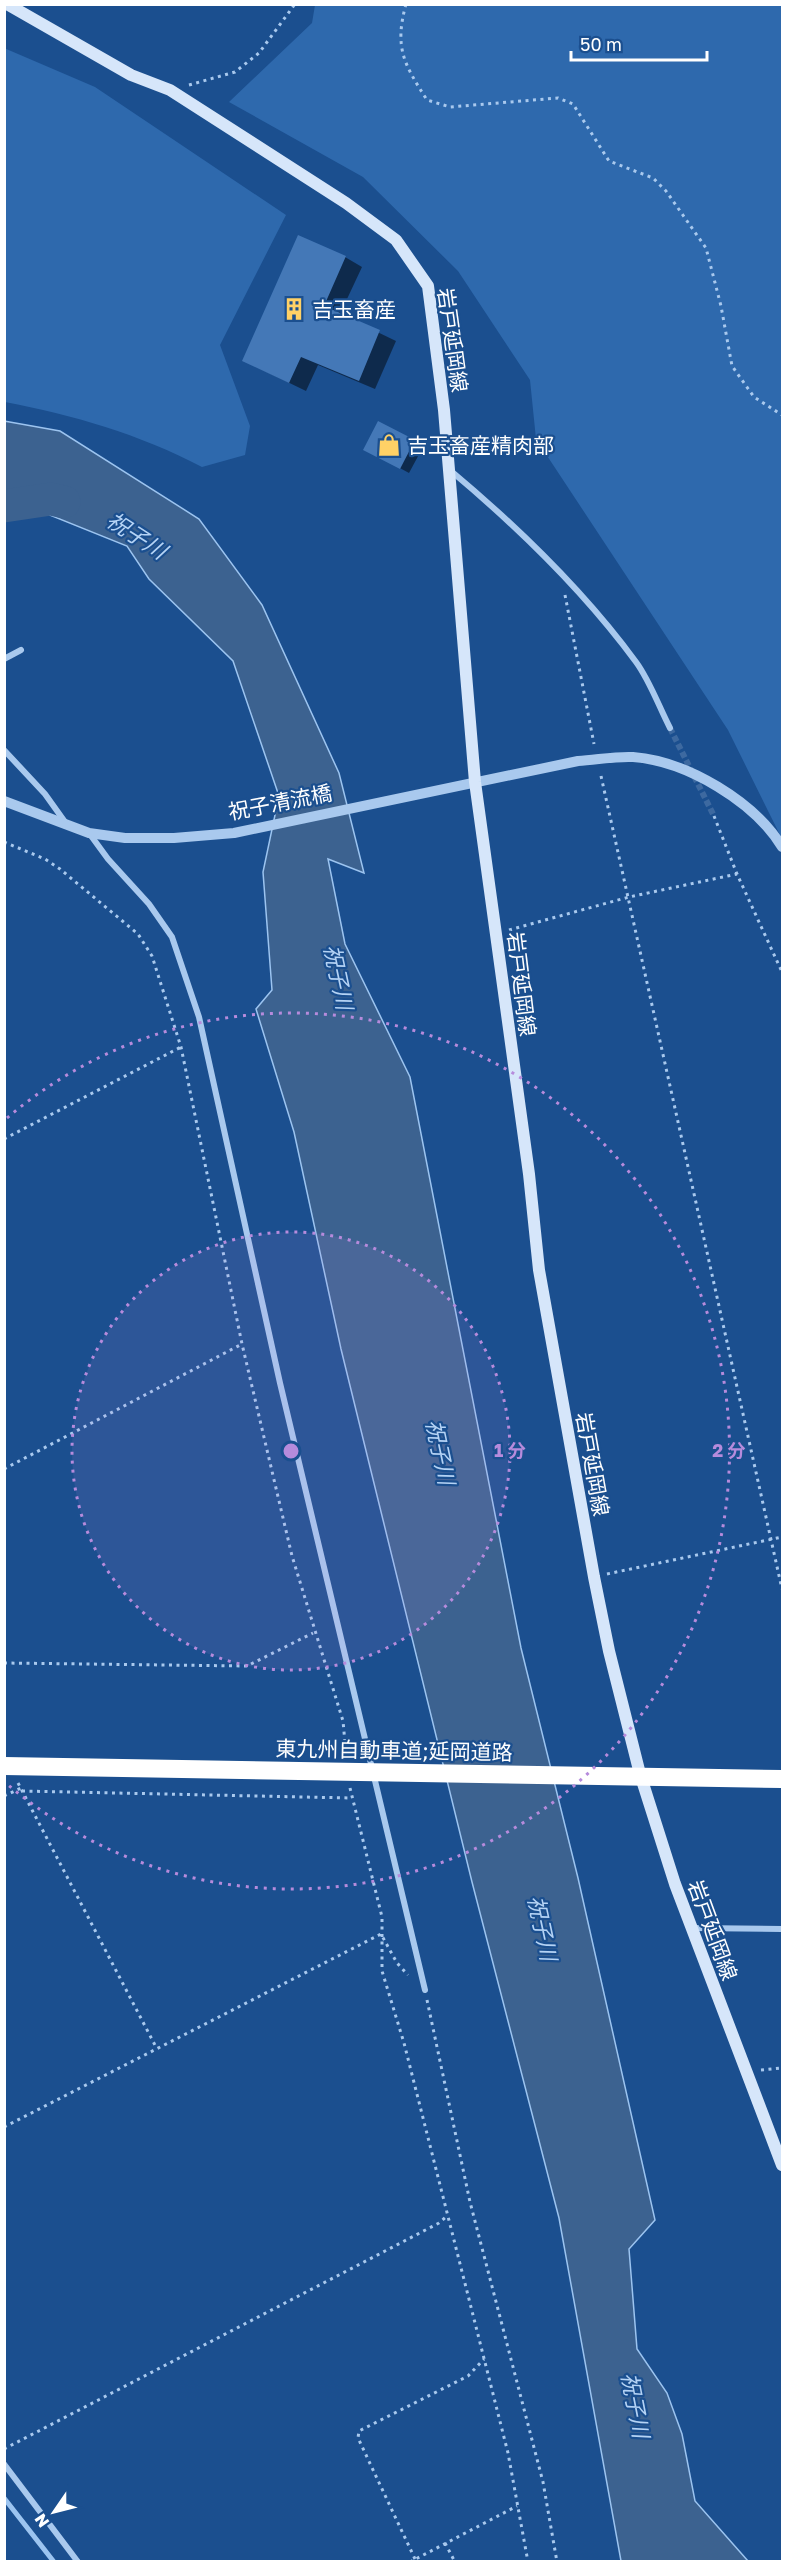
<svg xmlns="http://www.w3.org/2000/svg" width="787" height="2566" font-family="'Golos Text','Noto Sans JP',sans-serif">
<rect width="100%" height="100%" fill="#1b4f8f"/>
<!-- green -->
<path fill="#2e69ad" d="M315,5H782V839L728,730L536,439L530,380L458,271L363,177L229,102L312,23Z
M4,48L95,87L286,215L220,345L250,426L245,455L202,467C139,434 73,415 5,402Z"/>
<!-- water -->
<path fill="#3c6290" stroke="#9cc4f0" stroke-width="1.5" d="M4,421L60,431L199,519L262,605L339,773L364,873L328,859L345,944L410,1077L521,1648L578,1878L655,2220L629,2249L637,2349L667,2393L682,2434L695,2501L748,2561H621L559,2218L472,1882L341,1349L294,1132L256,1009L272,990L263,872L279,796L233,661L149,579L127,546L5,497Z"/>
<!-- shadow -->
<path fill="#0007" d="M345,257L362,267L340,314L396,341L375,389L318,365L306,391L244,361Z
M378,423L423,447L409,473L374,454Z"/>
<g fill="none" stroke-linecap="round" stroke-linejoin="round">
<!-- stream -->
<path stroke="#9cc4f0" stroke-width="5" d="M4,2498L54,2562"/>
<!-- river -->
<path stroke="#3c6290" stroke-width="33" d="M4,506L51,499L64,502"/>
</g>
<!-- building -->
<path fill="#4478b7" d="M298,235L346,256L324,306L380,330L359,381L301,357L289,383L242,361Z
M378,421L415,440L400,469L363,450Z"/>
<g fill="none" stroke-linecap="round" stroke-linejoin="round">
<!-- minor-tunnel -->
<path stroke="#3d69a0" stroke-width="6" stroke-dasharray="6 3" stroke-linecap="butt" d="M670,728L714,816"/>
<!-- path -->
<path stroke="#a9c9ee" stroke-width="3" stroke-dasharray="3 4.5" stroke-linecap="butt" d="M406,4C394,48 404,64 427,100L450,107L558,98L573,104L609,161L653,178L666,191L706,248L721,306L732,366L754,397L782,415
M189,85L235,72L259,53L295,4
M565,595L594,744
M601,776L782,1589
M714,816L737,874L782,972
M4,842L45,859L60,869L138,934L152,956L181,1047L242,1344L292,1556L343,1721L346,1754
M509,930L629,897L737,874
M4,1139L181,1047
M4,1469L242,1344
M607,1574L782,1537
M4,1663L247,1666L313,1633
M18,1783L156,2047
M350,1788L382,1917V1971L404,2043L508,2453L528,2562
M22,1791L351,1798
M4,1796L21,1788
M427,2000L470,2202L543,2482L557,2562
M761,2070L782,2068
M4,2127L381,1934L397,1963L408,1975
M4,2449L439,2223L448,2215
M445,2543L455,2562
M415,2559L358,2438L359,2431L468,2376L484,2359
M410,2562L517,2506"/>
<!-- minor -->
<path stroke="#a9c9ee" stroke-width="6" d="M451,471C519,528 583,590 636,662C650,681 659,707 670,728
M4,659L21,650
M4,750L45,794L65,822
M89,833L108,859L149,904L172,937L199,1017L280,1383L425,1990
M693,1928L782,1929
M4,2464L78,2562"/>
<!-- tertiary -->
<path stroke="#a9c9ee" stroke-width="10" d="M4,801L89,833L125,838H174L234,833L578,761C596,760 616,756 633,757C687,761 755,802 782,847"/>
<!-- secondary -->
<path stroke="#d6e6fa" stroke-width="12" d="M7,4L131,75L170,90L346,203L396,240L428,286L444,410L475,782L529,1174L539,1270L594,1577L609,1651L640,1774L675,1884L782,2165"/>
<!-- motorway-bridge -->
<path stroke="#fff" stroke-width="18" d="M4,1766L782,1779"/>
</g>
<!-- distance rings -->
<circle cx="291" cy="1451" r="219" fill="#b68bdc" fill-opacity=".12"/>
<g fill="none" stroke="#b68bdc" stroke-width="3" stroke-dasharray="3 6">
<circle cx="291" cy="1451" r="219"/>
<path d="M7 1118A438 438 0 1 1 7 1784"/>
</g>
<!-- icons -->
<defs>
<g id="building-bare" transform="scale(1.8)"><path d="M-4-6H4V6H1V3H-1V6H-4ZM-2.5-4.3h1.7v1.8h-1.7ZM.8-4.3h1.7v1.8H.8ZM-2.5-1h1.7V.8h-1.7ZM.8-1h1.7V.8H.8Z" fill="#ffd166" stroke="#1b4f8f" stroke-width="2.5" paint-order="stroke"/></g>
<g id="shop-bare" transform="scale(1.8)"><path d="M-5-2.5h2.3a2.7 3.5 0 0 1 5.4 0H5L5.5 6h-11ZM-1.5-2.5h3a1.5 2.3 0 0 0-3 0Z" fill="#ffd166" stroke="#1b4f8f" stroke-width="2.5" paint-order="stroke"/></g>
</defs>
<g fill-rule="evenodd">
<use href="#building-bare" x="294" y="309"/>
<use href="#shop-bare" x="389" y="445"/>
</g>
<g text-anchor="middle" dominant-baseline="central" stroke-width="4.5" stroke-linejoin="round" paint-order="stroke">
<!-- poi labels -->
<g font-size="21" fill="#fff" stroke="#1b4f8f" text-anchor="start">
<text x="312" y="309">吉玉畜産</text>
<text x="407" y="445">吉玉畜産精肉部</text>
</g>
<!-- street labels -->
<g font-size="21" fill="#fff" stroke="#1b4f8f">
<text transform="translate(453 340) rotate(82)">岩戸延岡線</text>
<text transform="translate(280 802) rotate(-11)">祝子清流橋</text>
<text transform="translate(522 984) rotate(83)">岩戸延岡線</text>
<text transform="translate(593 1464) rotate(80)">岩戸延岡線</text>
<text transform="translate(394 1750) rotate(1)">東九州自動車道;延岡道路</text>
<text transform="translate(713 1930) rotate(70)">岩戸延岡線</text>
</g>
<!-- water labels -->
<g font-size="22" font-style="italic" fill="#b5d3f5" stroke="#1b4f8f">
<text transform="translate(137 535) rotate(33)">祝子川</text>
<text transform="translate(339 977) rotate(78)">祝子川</text>
<text transform="translate(441 1452) rotate(78)">祝子川</text>
<text transform="translate(543 1928) rotate(78)">祝子川</text>
<text transform="translate(636 2405) rotate(79)">祝子川</text>
</g>
</g>
<circle cx="291" cy="1451" r="9" fill="#b68bdc" stroke="#1b4f8f" stroke-width="3"/>
<g font-size="18" text-anchor="middle" font-weight="bold" fill="#b68bdc" stroke="#1b4f8f" stroke-width="4.5" stroke-linejoin="round" paint-order="stroke">
<text x="510" y="1457">1 分</text>
<text x="729" y="1457">2 分</text>
</g>
<!-- border -->
<rect width="787" height="2566" fill="none" stroke="#ffffff" stroke-width="12"/>
<!-- north arrow -->
<g transform="translate(54 2512) rotate(235)" stroke="#1b4f8f" stroke-width="4.5" paint-order="stroke">
<path d="M0-4.5L10 22L0 15L-10 22Z" fill="#ffffff"/>
<text y="-9" font-size="16" font-weight="bold" text-anchor="middle" fill="#ffffff">N</text>
</g>
<!-- scale -->
<path d="M571 51v9h136v-9" fill="none" stroke="#ffffff" stroke-width="3"/>
<text x="580" y="51" font-size="18" fill="#ffffff" stroke="#1b4f8f" stroke-width="4.5" paint-order="stroke">50 m</text>
</svg>
